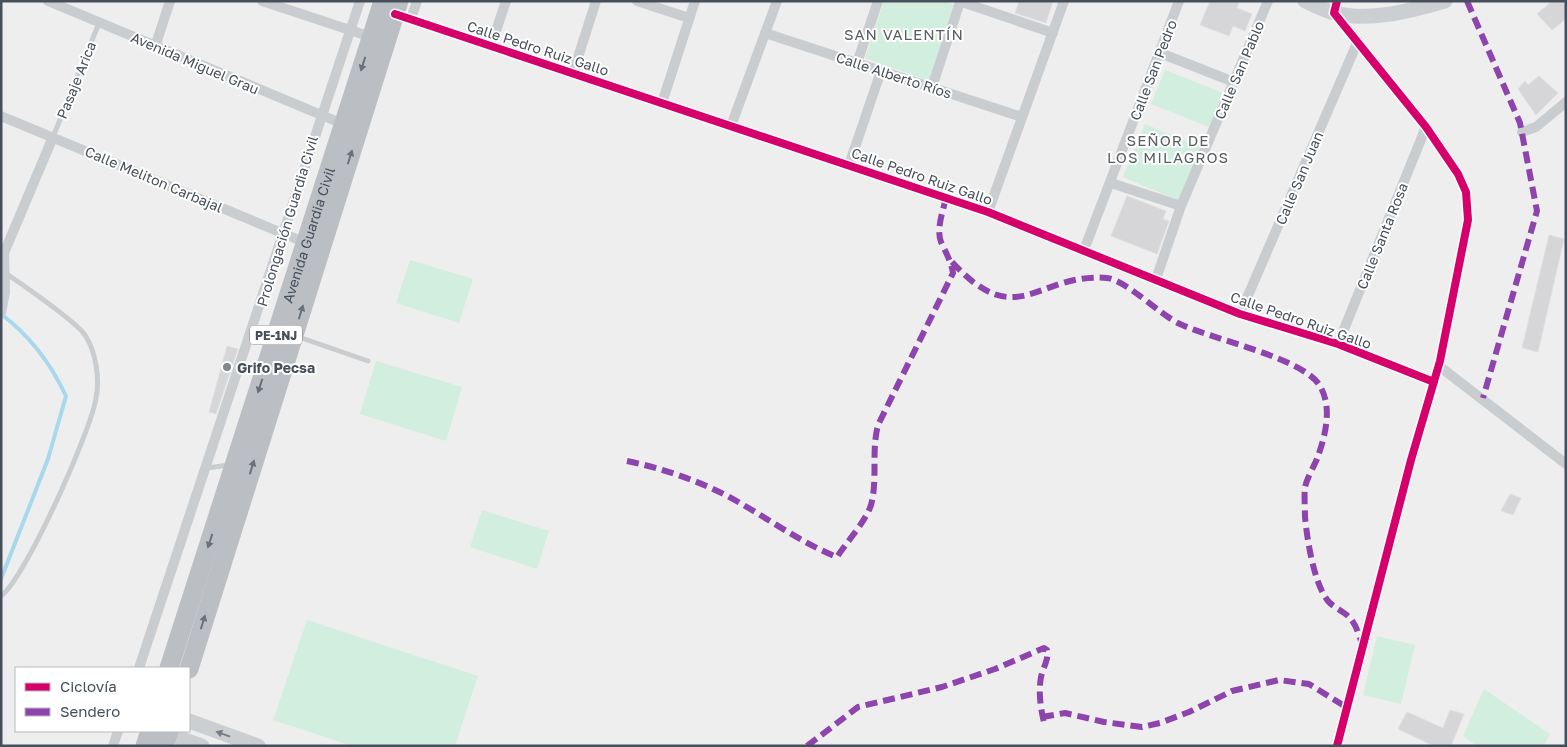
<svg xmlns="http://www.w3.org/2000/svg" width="1567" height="747" font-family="'Golos Text',sans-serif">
<rect width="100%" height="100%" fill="#efeeee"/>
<!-- green -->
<path fill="#d2eedf" d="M884,1H943L954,5L929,81L865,58Z
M1165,70L1223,93L1209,127L1151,104Z
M1145,124L1202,148L1180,201L1123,177Z
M410,260L473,279L459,323L396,303Z
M376,361L462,387L446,441L360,414Z
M482,510L549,531L537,569L470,547Z
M307,620L478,676L455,746H352L273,720Z
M1377,636L1415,645L1401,704L1363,695Z
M1484,689L1550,734L1544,746H1477L1463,736Z"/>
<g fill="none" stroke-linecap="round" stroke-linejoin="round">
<!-- stream -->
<path stroke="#a7d8ec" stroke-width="4" d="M1,579L48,459L66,396C51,364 29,335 1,314"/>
</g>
<!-- building -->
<path fill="#d6d6d8" stroke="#e0e0e1" d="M1019,1H1053L1046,23L1015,13Z
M1210,1H1240L1237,8L1252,14L1245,31L1233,26L1229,36L1200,25Z
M1552,1H1566V19L1552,30L1537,14Z
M1539,76L1558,93L1536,115L1518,89L1525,81L1528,85Z
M1127,196L1166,211L1163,219L1169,221L1157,254L1111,236Z
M1549,235L1564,239L1538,352L1522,348Z
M227,346L238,349L216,414L209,412Z
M1510,494L1521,498L1513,515L1501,511Z
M1450,710L1464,714L1451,746H1434L1398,729L1407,712L1443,728Z"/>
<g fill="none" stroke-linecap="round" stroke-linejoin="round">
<!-- lane -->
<path stroke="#cacdcf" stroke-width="5" d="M53,137L99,23
M251,336L274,328
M296,336L368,361
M207,468L229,465
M1,596C25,579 91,431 96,398C100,379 96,352 85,335C76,322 20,283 4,272"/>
<!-- street -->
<path stroke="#cacdcf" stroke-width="10" d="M48,1L343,124
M262,1L371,37
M637,1L689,18
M959,1L1053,33
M1337,1L1334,13L1426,127L1458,174L1466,192L1468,220L1440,361L1411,460L1337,746
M395,14L988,212L1240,314L1338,344L1434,382
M411,19L417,1
M765,33L1022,117
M491,46L506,1
M155,47L170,1
M1160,53L1234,82
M857,63L878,1
M573,73L596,1
M932,87L960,2
M662,103L695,1
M1,116L306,243
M731,126L777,1
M1522,132L1536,127L1566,102
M849,165L881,71
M1111,183L1181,206
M988,212L1064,1
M1084,250L1179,1
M1156,279L1181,206L1268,1
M1,313L5,292L4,253L53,137
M1240,314L1358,41
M1338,344L1426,127
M1439,366L1566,464
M139,668L360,1
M113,746L118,731"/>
<!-- secondary -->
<path stroke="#cccfd1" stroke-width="15" d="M1305,1C1314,5 1324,10 1334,13C1370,22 1410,11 1445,1
M189,721L258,746
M159,731L202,746"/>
<!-- highway -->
<g stroke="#bbbfc4" stroke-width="19">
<path id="s1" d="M169,668L383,1"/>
<path d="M189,669L399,1"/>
<path d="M145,746L150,731"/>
<path d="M164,746L169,731"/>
</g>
<!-- quiet -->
<path stroke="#8e44ad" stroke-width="6" stroke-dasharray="12 6" stroke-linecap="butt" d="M1467,1L1520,123L1537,211L1483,398
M952,262C1018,334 1037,272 1107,278C1126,280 1160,315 1180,324C1211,339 1304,358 1320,386C1333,408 1325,437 1317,459C1313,468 1307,478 1305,487C1304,496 1305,508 1305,517C1307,539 1314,584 1328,601C1333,607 1343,611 1349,617C1356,624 1359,635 1362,644
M627,461C656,467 684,476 711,488C755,508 792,539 837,557C846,543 866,521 871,505C878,479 871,452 878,425L953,273C951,261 946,253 941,242C936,229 943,211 946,198
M1042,717L1065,713L1104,722L1142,727L1160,723L1189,712L1232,691L1279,680L1309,684L1346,707
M807,746L858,707L942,687L995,669L1044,648L1047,650C1049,660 1043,667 1041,677C1038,694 1041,710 1045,727"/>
<!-- cycleway casing -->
<g stroke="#fff" stroke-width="11">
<path id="cycleway" d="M1337,1L1334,13L1426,127L1458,174L1466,192L1468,220L1440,361L1411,460L1337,746
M395,14L988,212L1240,314L1338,344L1434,382"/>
</g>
<!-- cycleway -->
<use href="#cycleway" stroke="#d6006c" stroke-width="8"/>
</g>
<!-- one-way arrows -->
<defs><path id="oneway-solid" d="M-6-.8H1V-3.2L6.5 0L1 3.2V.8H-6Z" transform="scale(1.25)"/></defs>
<g fill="#69717a">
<use href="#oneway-solid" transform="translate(363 64) rotate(108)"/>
<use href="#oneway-solid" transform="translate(350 157) rotate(-73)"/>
<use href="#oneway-solid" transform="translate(301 312) rotate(-73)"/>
<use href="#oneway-solid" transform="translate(260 386) rotate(108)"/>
<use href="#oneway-solid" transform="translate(252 467) rotate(-73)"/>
<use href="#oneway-solid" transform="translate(210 541) rotate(108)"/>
<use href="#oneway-solid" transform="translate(203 622) rotate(-73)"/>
</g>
<use fill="#757c84" href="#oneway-solid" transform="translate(223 734) rotate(-160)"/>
<!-- markers -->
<circle fill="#81878e" stroke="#fff" stroke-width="2" cx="227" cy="367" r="5"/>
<g text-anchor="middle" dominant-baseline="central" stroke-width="4" stroke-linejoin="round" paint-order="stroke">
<!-- shield labels -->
<rect fill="#fff" stroke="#7e848c" stroke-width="1" x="250" y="325.5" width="52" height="19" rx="4"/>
<g font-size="12" font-weight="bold" fill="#464f5b">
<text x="276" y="335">PE-1NJ</text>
</g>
<!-- street labels -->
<g font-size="14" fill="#464f5b" stroke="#fff">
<text transform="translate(538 48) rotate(18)">Calle Pedro Ruiz Gallo</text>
<text transform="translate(195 63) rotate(23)">Avenida Miguel Grau</text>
<text transform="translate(1153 70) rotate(-69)">Calle San Pedro</text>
<text transform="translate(1239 70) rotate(-67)">Calle San Pablo</text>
<text transform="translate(894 75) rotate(18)">Calle Alberto Ríos</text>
<text transform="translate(76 80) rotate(-68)">Pasaje Arica</text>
<text transform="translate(922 176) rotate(19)">Calle Pedro Ruiz Gallo</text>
<text transform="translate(1299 178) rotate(-67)">Calle San Juan</text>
<text transform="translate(154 179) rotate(23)">Calle Meliton Carbajal</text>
<text transform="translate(287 221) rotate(-73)">Prolongación Guardia Civil</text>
<text stroke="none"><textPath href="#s1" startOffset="455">Avenida Guardia Civil</textPath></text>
<text transform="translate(1382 236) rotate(-68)">Calle Santa Rosa</text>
<text transform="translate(1301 320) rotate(19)">Calle Pedro Ruiz Gallo</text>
</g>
<!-- poi labels -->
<g font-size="14" font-weight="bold" fill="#464f5b" stroke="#fff" text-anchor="start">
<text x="237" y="367">Grifo Pecsa</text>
</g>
<!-- neighbourhood labels -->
<g font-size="15" letter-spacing="1" fill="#5a5d62" stroke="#fff">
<text x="904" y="34">SAN VALENTÍN</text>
<text x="1168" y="140">SEÑOR DE<tspan x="1168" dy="17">LOS MILAGROS</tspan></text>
</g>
</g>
<!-- border -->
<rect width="1567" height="747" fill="none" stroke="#464f5b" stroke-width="5"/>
<!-- legend -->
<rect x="15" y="667" width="175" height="65" fill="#ffffff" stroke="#b5b9bd"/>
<rect x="25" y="683" width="25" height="8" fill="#d6006c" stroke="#b5b9bd"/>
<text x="60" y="692" font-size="15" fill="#464f5b">Ciclovía</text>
<rect x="25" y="708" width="25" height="8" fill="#8e44ad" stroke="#b5b9bd"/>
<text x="60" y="717" font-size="15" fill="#464f5b">Sendero</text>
</svg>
